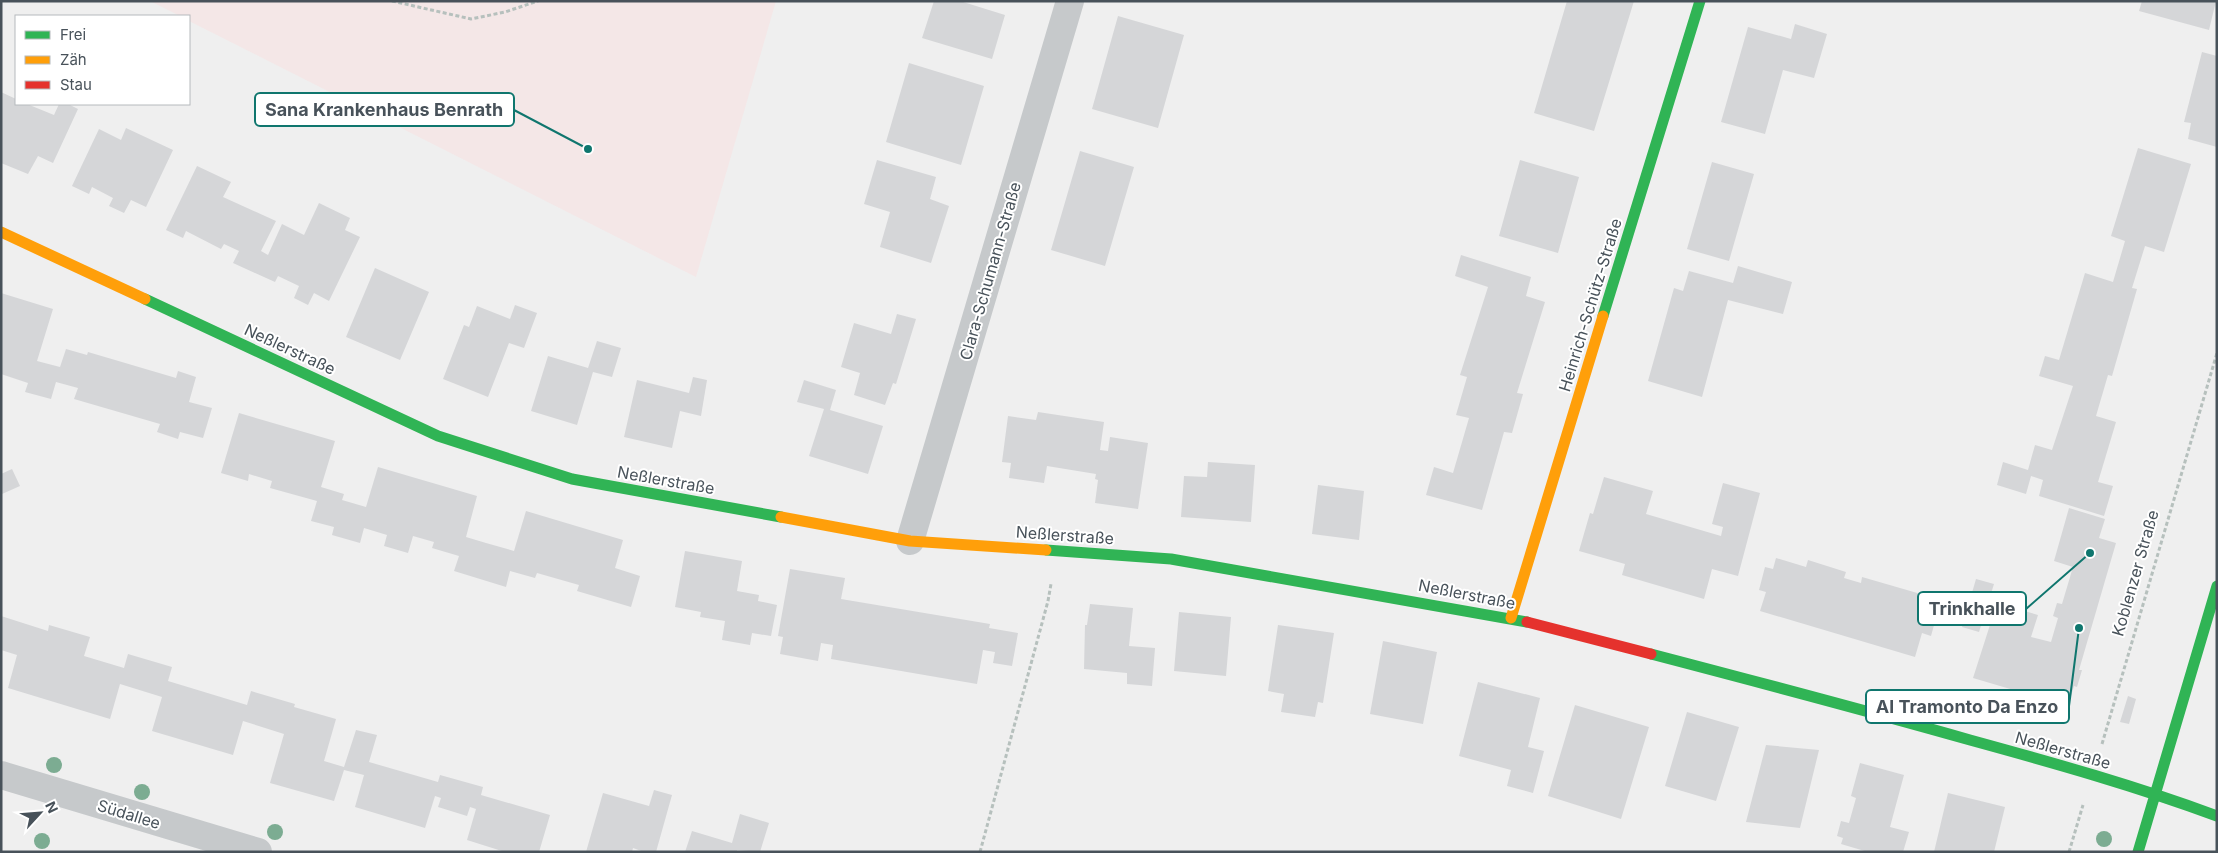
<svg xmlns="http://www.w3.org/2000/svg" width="2218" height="853" font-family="Inter,sans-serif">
<rect width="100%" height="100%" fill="#efefef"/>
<!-- medical -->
<path fill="#f4e7e7" d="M150,1H776L696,277L189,21V16H180Z"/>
<!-- building -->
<path fill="#d5d6d8" d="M934,1H960L1005,15L992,59L922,38Z
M1567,1H1634L1594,131L1534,113Z
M2142,1H2216L2209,30L2139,11Z
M1118,16L1184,35L1158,128L1092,109Z
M1795,24L1827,34L1814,78L1783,70L1765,134L1721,122L1748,27L1791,39Z
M2202,52L2217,56V147L2188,139L2191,123L2184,122Z
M909,63L984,86L961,165L886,142Z
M1,92L16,99V104H27L54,115L59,104H68L78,109L53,163L38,156L28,174L1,163Z
M126,128L173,150L146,207L131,200L124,213L109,206L113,198L92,187L89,194L72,186L99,129L121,140Z
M2138,148L2191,164L2164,252L2145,246L2132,288L2137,289L2112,376L2108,375L2096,416L2116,422L2098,482L2113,486L2104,516L2039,496L2043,480L2031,476L2026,494L1997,485L2003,462L2028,470L2035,445L2052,450L2073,386L2039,376L2045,356L2059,360L2085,273L2113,282L2125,241L2111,236Z
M1080,151L1134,167L1105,266L1051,250Z
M877,160L936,177L930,199L949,206L931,263L880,247L890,212L864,204Z
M1520,160L1579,177L1558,253L1499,236Z
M1712,162L1754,174L1729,261L1687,249Z
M197,166L231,182L223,197L276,221L261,251L268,255L282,224L304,235L319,203L350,218L345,230L360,237L329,301L314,293L308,305L294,298L299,286L278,276L275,282L233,263L239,251L224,244L221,249L186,231L183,238L166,230Z
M1461,255L1531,277L1526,296L1545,302L1517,393L1523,394L1512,433L1504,432L1482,510L1426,495L1434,467L1453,473L1469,418L1456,415L1467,377L1460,375L1488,287L1455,276Z
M1738,266L1792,282L1783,314L1728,300L1702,397L1648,381L1674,288L1683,291L1689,271L1733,283Z
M375,268L429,292L400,360L346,337Z
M1,293L53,309L37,361L60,367L66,349L87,355L88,352L176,378L178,371L196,377L189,402L212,408L203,438L180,432L178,439L157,432L160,424L74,399L78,388L56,382L51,399L25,392L28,383L1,374Z
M515,305L537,313L524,348L509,343L488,397L443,379L464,325L469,327L477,306L510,319Z
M897,314L916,319L896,384L893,383L885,405L854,395L860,373L841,367L854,323L891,334Z
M597,341L621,348L612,377L593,372L577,425L531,411L548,356L588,368Z
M693,377L707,380L701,416L680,411L672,448L624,437L637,380L689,393Z
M804,380L836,390L830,410L883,426L868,474L809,456L824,409L797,402Z
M1038,412L1104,422L1100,450L1108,451L1110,437L1148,443L1138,509L1095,503L1098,480L1095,479L1096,474L1047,466L1044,483L1009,478L1011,463L1002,462L1008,416L1036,420Z
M239,413L335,441L321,487L344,494L342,500L366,507L378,467L477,496L466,537L486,543L514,551L526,511L623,540L615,568L640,576L631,607L577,591L579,585L537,573L535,578L510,571L506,587L454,571L459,556L432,548L434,542L413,536L408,553L384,546L387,535L364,528L360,543L332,535L334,527L311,521L317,501L270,488L272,481L249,474L248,481L221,473Z
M1208,462L1255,465L1251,522L1181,517L1184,476L1207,477Z
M12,469L20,486L2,494L1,474Z
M1604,477L1653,491L1646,514L1721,536L1723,527L1712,524L1723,483L1760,493L1738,576L1712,569L1704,599L1622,575L1625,564L1579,551L1590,513L1593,514Z
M1318,485L1364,491L1359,540L1312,534Z
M2069,508L2105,519L2099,538L2116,543L2079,670H2082L2077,687L2074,686L2068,706L1973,678L1997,603L2038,615L2031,637L2051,642L2058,618L2053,616L2057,603L2062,604L2073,567L2054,561Z
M685,551L742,561L737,591L759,595L758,601L777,605L771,636L752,633L750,645L722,640L725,621L700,617L701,612L675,607Z
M1776,558L1806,567L1808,560L1846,572L1844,578L1861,583L1862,577L1938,599L1932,617L1936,618L1931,636L1922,633L1915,657L1760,611L1766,592L1759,590L1765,567L1773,569Z
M790,569L845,578L841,599L990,624L989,628L1018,633L1012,666L993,663L995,652L983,650L977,684L831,659L833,645L821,643L818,661L780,654L783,637L778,636Z
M1976,579L1994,584L1979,632L1962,627Z
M1090,604L1133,608L1129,646L1155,648L1152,686L1127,684V673L1084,669L1085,625H1087Z
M1179,612L1231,617L1226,676L1174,671Z
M1,616L48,631L49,625L90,637L84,656L124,668L128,654L172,667L168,681L247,705L251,691L295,704L294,707L336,719L324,761L344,767L356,730L377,735L369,762L438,782L440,775L483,787L481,795L550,815L539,852H505L467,840L476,809L470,807L467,816L438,807L441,798L435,796L425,828L355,807L364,775L344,770L334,801L270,783L284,734L243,721L233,755L152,731L162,697L120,684L110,719L8,688L17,655L1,650Z
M1278,625L1334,633L1323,703L1318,702L1315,717L1281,712L1284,694L1268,691Z
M1383,641L1437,652L1423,724L1370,714Z
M1478,682L1540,698L1528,747L1544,751L1533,793L1507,786L1511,770L1459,756Z
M2128,696L2136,699L2129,724L2120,722Z
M1575,705L1649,727L1621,819L1548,796Z
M1687,712L1739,727L1716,801L1665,786Z
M1766,745L1819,750L1800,828L1746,822Z
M1860,763L1904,775L1890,827L1909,832L1903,852H1868L1841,844L1843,838L1837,836L1841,821L1849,823L1856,798L1851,796Z
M654,790L672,795L656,852H644L633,848L632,852H586L603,793L649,806Z
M1948,793L2005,807L1994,852H1934Z
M740,814L769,823L760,852L737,850V852H685L692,831L732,843Z"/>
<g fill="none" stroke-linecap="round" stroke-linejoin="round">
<!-- path -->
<path stroke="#b6c0bd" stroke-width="3" stroke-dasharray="4 2.5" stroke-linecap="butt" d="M392,1L471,19L505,12L538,1
M2102,744L2217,353
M980,852L1048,601L1051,584
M2069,852L2083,805"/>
<!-- street -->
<path stroke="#c6c9cb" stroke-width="28" d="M910,541L1070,1
M1,775L258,852"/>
<!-- fast -->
<path stroke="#30b455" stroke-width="11" d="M145,299L438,436L572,479L781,517
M1603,316L1700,1
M1046,550L1171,559L1527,622
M1651,654C1758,682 1864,710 1970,740C2054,763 2136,786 2217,816
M2138,852L2217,586"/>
<!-- slow -->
<path stroke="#ff9f0a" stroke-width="11" d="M1,232L145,299
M781,517L910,541L1046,550
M1511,618L1603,316"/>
<!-- jam -->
<path stroke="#e5322d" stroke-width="11" d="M1527,622L1651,654"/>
</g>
<!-- trees -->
<g fill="#7cac92">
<circle cx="54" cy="765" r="8"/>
<circle cx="142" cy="792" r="8"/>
<circle cx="275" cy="832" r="8"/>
<circle cx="2104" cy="839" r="8"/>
<circle cx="42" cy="841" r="8"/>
</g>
<g text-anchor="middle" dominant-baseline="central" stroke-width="4" stroke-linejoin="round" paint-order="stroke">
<!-- street labels -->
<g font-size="16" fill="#48525a" stroke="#fff">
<text transform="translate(990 271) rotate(-74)">Clara-Schumann-Straße</text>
<text transform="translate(1590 305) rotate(-73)">Heinrich-Schütz-Straße</text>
<text transform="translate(290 349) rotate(25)">Neßlerstraße</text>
<text transform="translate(666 480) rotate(10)">Neßlerstraße</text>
<text transform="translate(1065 535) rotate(4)">Neßlerstraße</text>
<text transform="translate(2135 573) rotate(-74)">Koblenzer Straße</text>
<text transform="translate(1467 594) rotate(11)">Neßlerstraße</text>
<text transform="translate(2063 750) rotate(16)">Neßlerstraße</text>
<text transform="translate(129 814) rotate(17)">Südallee</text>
</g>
</g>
<!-- callouts -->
<path fill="none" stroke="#0f766e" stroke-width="2" d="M588 149L514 110M2090 553L2026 609M2079 628L2069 706"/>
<g fill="#0f766e" stroke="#fff" stroke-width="2">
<circle cx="588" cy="149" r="5"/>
<circle cx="2090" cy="553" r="5"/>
<circle cx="2079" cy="628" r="5"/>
</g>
<g fill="#fff" stroke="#0f766e" stroke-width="2">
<rect x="255" y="93" width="259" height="33" rx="5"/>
<rect x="1918" y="592" width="108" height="33" rx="5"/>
<rect x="1866" y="690" width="203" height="33" rx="5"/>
</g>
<g font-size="18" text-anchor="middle" font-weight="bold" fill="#48525a">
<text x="384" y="116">Sana Krankenhaus Benrath</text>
<text x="1972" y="615">Trinkhalle</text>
<text x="1967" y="713">Al Tramonto Da Enzo</text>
</g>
<!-- border -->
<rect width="2218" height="853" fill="none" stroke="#48525a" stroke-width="5"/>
<!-- legend -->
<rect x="15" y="15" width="175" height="90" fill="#ffffff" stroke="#b6babd"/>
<rect x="25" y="31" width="25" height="8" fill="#30b455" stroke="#b6babd"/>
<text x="60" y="40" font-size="15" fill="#48525a">Frei</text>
<rect x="25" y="56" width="25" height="8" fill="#ff9f0a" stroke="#b6babd"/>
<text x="60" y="65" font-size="15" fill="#48525a">Zäh</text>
<rect x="25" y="81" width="25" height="8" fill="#e5322d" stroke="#b6babd"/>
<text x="60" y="90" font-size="15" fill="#48525a">Stau</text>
<!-- north arrow -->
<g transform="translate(40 813) rotate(64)" stroke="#ffffff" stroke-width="4" paint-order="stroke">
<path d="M0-4L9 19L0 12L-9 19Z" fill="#48525a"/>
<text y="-8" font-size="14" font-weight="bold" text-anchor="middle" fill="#48525a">N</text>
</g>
</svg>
